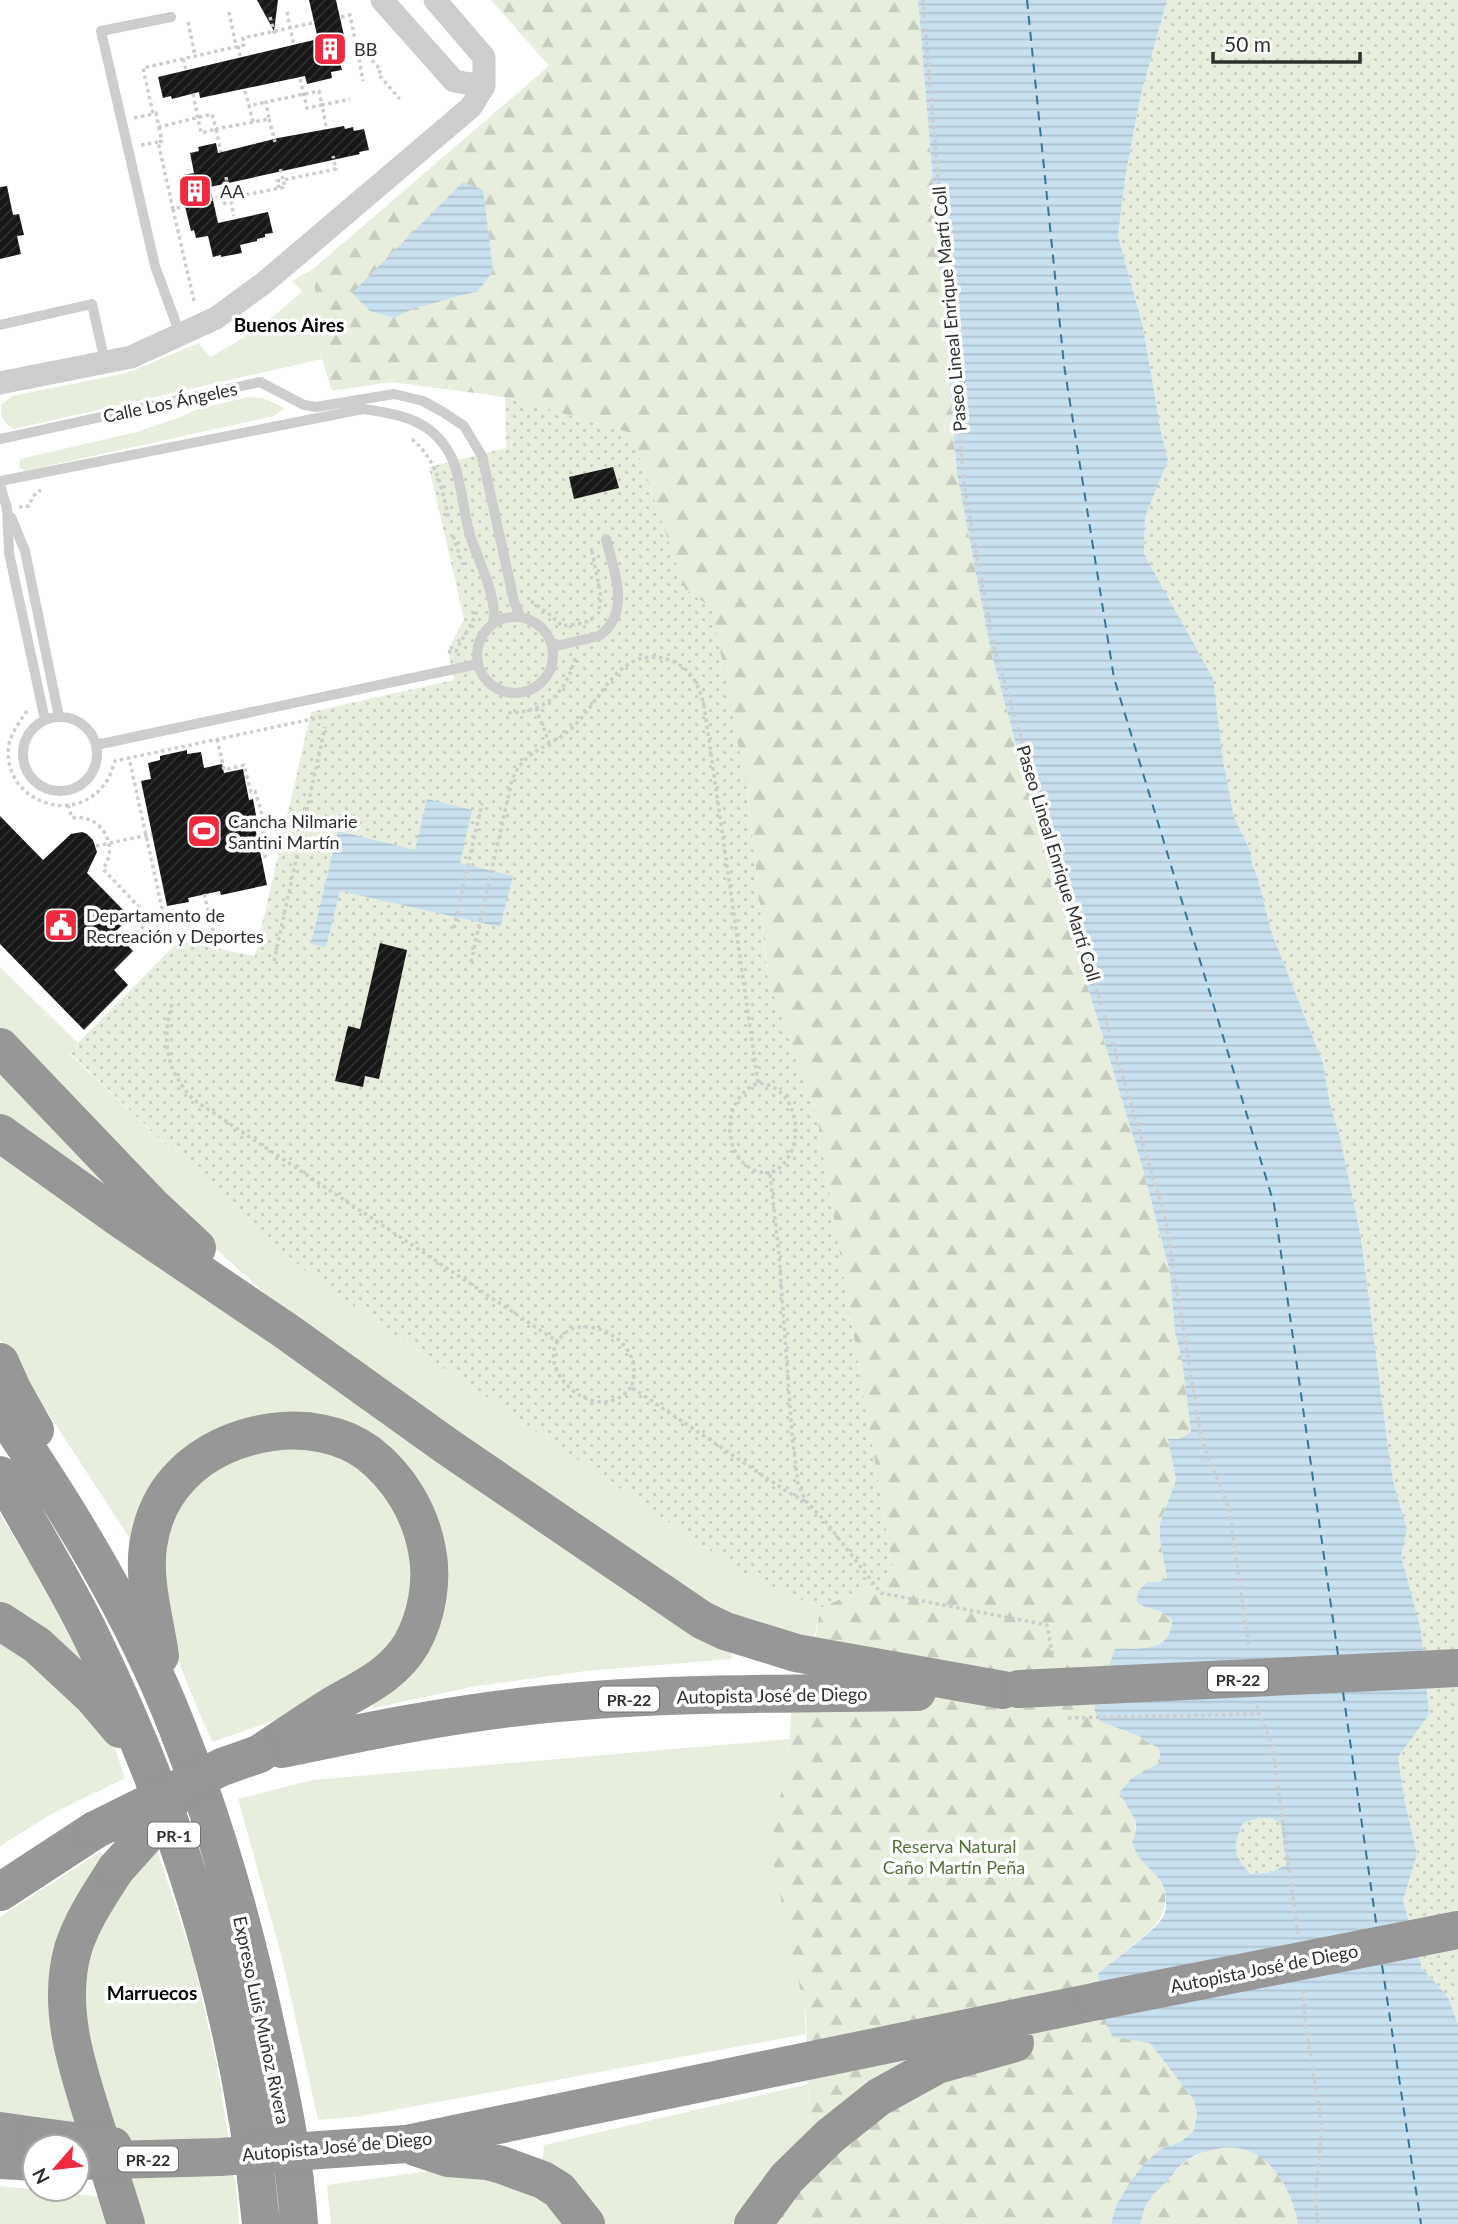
<svg xmlns="http://www.w3.org/2000/svg" width="1458" height="2224" font-family="Lato,sans-serif">
<defs>
<pattern id="forest-firs" width="22" height="20" patternUnits="userSpaceOnUse" patternTransform="scale(1.75)"><rect width="22" height="20" fill="#e7eede"/><path d="M5 1l3.5 6h-7zM16 11l3.5 6h-7z" fill="#c6ccbf"/></pattern>
<pattern id="park-dots" width="8" height="8" patternUnits="userSpaceOnUse" patternTransform="scale(1.75)"><rect width="8" height="8" fill="#e7eede"/><path d="M2 2h.1M6 6h.1" fill="none" stroke="#c6ccbf" stroke-width="1.8" stroke-linecap="round"/></pattern>
<pattern id="water-rules" width="6" height="5" patternUnits="userSpaceOnUse" patternTransform="scale(1.75)"><rect width="6" height="5" fill="#c9e1ef"/><path d="M0 2.5h6" fill="none" stroke="#adc1cd"/></pattern>
<pattern id="building-hatch" width="6" height="6" patternUnits="userSpaceOnUse" patternTransform="scale(1.75)"><rect width="6" height="6" fill="#171717"/><path d="M-1 1l2-2M0 6l6-6M5 7l2-2" fill="none" stroke="#303030"/></pattern>
</defs>
<rect width="100%" height="100%" fill="#fff"/>
<!-- green -->
<path fill="#e7eede" d="M313,269L322,359L14,429C3,423 0,418 1,405L12,396L127,373L199,343L210,357C244,339 274,318 302,291L292,281Z
M248,397L263,398L285,408L274,416L25,471L19,467L20,460L24,458L137,432L178,418L198,409Z
M0,967L78,1043L69,1053L217,1194L317,1281L743,1573L820,1608L814,1639L717,1612L499,1464L269,1297L176,1213L0,1029Z
M0,1063L122,1196L0,1116Z
M0,1149L643,1596L731,1654L733,1659L586,1671L471,1687L374,1708L369,1697L318,1705L212,1742C185,1678 156,1622 166,1550C169,1531 179,1512 186,1494L136,1548L0,1339Z
M0,1514L32,1567L85,1665L0,1610Z
M0,1632L103,1722L115,1748L125,1778L50,1815L0,1846Z
M789,1739L788,1759L806,2034L362,2116L318,2120L282,1958L238,1799L312,1780Z
M155,1844L193,1958L217,2065L237,2194L239,2224H136L79,2001L92,1936Z
M100,1852L107,1861L85,1899L83,2128L0,2120V1917Z
M808,2084L810,2135L745,2206L732,2224H331L327,2185L458,2167L522,2181L543,2157L544,2145Z
M0,2186L105,2197L114,2224H0Z"/>
<!-- forest -->
<path fill="url(#forest-firs)" d="M491,0H918L957,474L991,652L1031,800L1143,1169L1170,1273L1175,1332L1182,1360L1191,1432L1179,1439H1168L1176,1480L1160,1523V1540L1167,1578L1159,1582H1147L1138,1591V1604C1151,1611 1160,1608 1172,1620C1171,1653 1141,1648 1115,1650L1101,1722L1139,1736L1159,1749L1161,1763L1149,1769L1124,1802L1134,1817L1140,1858C1202,1914 1136,1937 1098,1974L1134,2039L1150,2042L1194,2100L1197,2113L1194,2130L1182,2141L1161,2149L1116,2206L1111,2224H774L811,2175L806,2016L770,1848L788,1759L791,1714L816,1634L820,1608L894,1575L816,1113L768,979L747,791L685,590L635,444L627,432L505,397L391,382L332,391L322,359L313,269L549,66Z
M1229,2146C1234,2147 1241,2146 1246,2148C1275,2157 1292,2197 1298,2224H1141L1145,2202L1186,2161L1206,2151Z"/>
<!-- park -->
<path fill="url(#park-dots)" d="M1167,0H1458V2024L1448,1997L1422,1968L1403,1899L1417,1854L1404,1798L1398,1757L1429,1715L1401,1556L1407,1529L1394,1485L1388,1447L1361,1238L1340,1137L1330,1104L1323,1063L1271,931L1258,878L1252,865L1251,852L1234,817L1223,760L1160,587L1144,554L1145,517L1168,460L1161,432L1143,327L1118,236L1125,179L1140,98Z
M505,397L627,432L635,444L685,589L712,608L747,791L768,979L816,1113L894,1575L820,1608L743,1573L317,1281L217,1194L69,1052L179,941L255,956L311,712L454,680L448,650L464,619L429,467L506,448Z
M1259,1818L1274,1819L1281,1823L1286,1865L1271,1872L1250,1874C1233,1854 1232,1847 1243,1823Z"/>
<!-- water -->
<path fill="url(#water-rules)" fill-rule="evenodd" d="M918,0H1167L1140,98L1125,179L1118,236L1143,327L1161,432L1168,460L1145,517L1144,554L1213,679L1223,760L1234,817L1251,852L1252,865L1258,878L1271,931L1323,1063L1330,1104L1340,1137L1361,1238L1388,1447L1394,1485L1407,1529L1401,1556L1421,1631L1429,1715L1398,1757L1404,1798L1417,1854L1403,1900L1422,1968L1448,1997L1458,2024V2224H1298C1290,2184 1264,2139 1217,2149C1207,2151 1196,2154 1187,2160C1180,2165 1174,2173 1168,2180C1151,2197 1145,2199 1141,2224H1111L1116,2206L1130,2182L1146,2162L1161,2149L1182,2141L1194,2130L1197,2113L1194,2100L1150,2043L1113,2037L1107,2026L1098,1974C1113,1959 1157,1931 1164,1915C1168,1905 1166,1891 1161,1882C1155,1872 1146,1866 1139,1857C1136,1853 1134,1847 1132,1842C1144,1819 1127,1813 1120,1792L1132,1778L1161,1762L1159,1749L1139,1736L1101,1722L1094,1709L1115,1649C1141,1648 1171,1653 1172,1620C1159,1607 1152,1612 1137,1603L1138,1591L1147,1582H1159L1167,1578L1160,1540V1523L1176,1480L1168,1439H1179L1191,1432L1182,1360L1175,1332L1170,1273L1143,1169L1031,800L991,652L957,474ZM1259,1818L1274,1819L1281,1824L1286,1865L1271,1872L1250,1874C1233,1854 1232,1847 1243,1823Z
M463,182L483,190L493,271L478,291L412,309L394,318L370,311L352,293Z
M427,799L472,810L460,863L513,876L500,927L340,891L326,947L311,944L338,831L415,850Z"/>
<g fill="none" stroke-linecap="round" stroke-linejoin="round">
<!-- ferry -->
<path stroke="#387699" stroke-width="2" stroke-dasharray="9 7" stroke-linecap="butt" d="M1027,0L1064,365L1114,678L1274,1204L1338,1655
M1343,1692L1377,1929
M1382,1965L1421,2224"/>
</g>
<!-- building -->
<path fill="url(#building-hatch)" d="M257,0H278L274,31Z
M309,0H336L345,40L341,41L343,48L337,50L342,70L331,72L332,78L307,84L305,76L200,98L199,92L172,99L171,96L163,98L158,77L318,39Z
M344,126L345,129L353,127L354,131L364,129L369,150L359,152L360,154L210,187L218,223L268,212L273,233L265,234V237L257,239V241L240,245L242,253L221,257V255L213,257L208,236L196,238L194,230L191,231L182,194L181,184L185,183L183,175L194,173L190,153L199,151L198,147L216,143L218,153L278,138Z
M7,186L13,215L19,214L24,235L17,236L21,254L0,259V187Z
M613,467L619,488L574,499L569,477Z
M187,750V754L201,752L204,768L222,764L224,773L243,769L249,800L253,799L258,826L255,827L267,885L221,895L220,891L188,898L189,902L167,906L141,781L151,779L148,763L160,760V756Z
M0,816L43,860L71,834L82,832L87,834L93,840L97,852L87,873L130,917L115,932L133,951L114,970L128,985L84,1030L0,944Z
M380,943L407,950L379,1079L365,1076L363,1087L335,1081L348,1026L360,1029Z"/>
<g fill="none" stroke-linecap="round" stroke-linejoin="round">
<!-- path -->
<path stroke="#cdcdcd" stroke-width="3.5" stroke-dasharray="3.5 3.5" stroke-linecap="butt" d="M923,0L964,484L994,647L1165,1217L1202,1442L1229,1508L1249,1648
M229,12L236,46
M287,12L294,46
M270,17L275,36
M341,17L350,15L359,59L367,55L381,70L378,74L400,99
M188,22L195,56
M312,23L243,38L244,45L143,68L153,114L156,113L159,127L212,114L216,129L269,119L266,102L319,91L322,105L350,99
M238,46L240,56
M183,59L186,69
M359,59L363,81
M300,79L307,108L322,105L326,126
M245,91L249,106
M193,94L201,133L216,129L221,152
M134,118L153,114
M269,119L275,142
M253,122L249,106L266,102
M159,127L162,141L158,142L173,209L188,205
M141,145L158,142
M226,177L229,194
M279,188L277,181L283,180L280,168
M209,200L221,196L223,204L231,201L230,198L285,187L283,180L336,169L333,156
M231,201L234,216
M173,209L194,301
M412,439C438,462 441,486 449,519
M19,507L29,506L33,496L41,490
M453,536L463,565
M592,551L601,597L599,609
M531,601L548,613L562,626L584,623L596,616
M448,652L456,651C461,640 476,619 477,609
M536,708L549,742
M27,711C20,721 12,732 9,744C0,798 71,828 104,785C110,778 112,769 115,761L322,717
M508,713C547,712 567,692 576,655
M217,739L224,770L244,765L251,792L255,791L261,810L264,832L259,833L266,860
M68,805L72,818C101,813 120,846 103,869L175,945
M96,846L152,834
M204,894L218,949
M454,928L482,803
M126,943L162,908L129,758
M274,961L325,727
M471,962L512,780C524,749 549,748 571,729C601,702 619,643 670,660C690,667 699,685 704,705L758,1083
M172,1004C161,1040 167,1073 194,1100L558,1342
M770,1173C724,1174 714,1102 758,1083C802,1085 809,1158 770,1173L779,1255L792,1434L798,1484L806,1501L825,1521L881,1593L1047,1625L1053,1658
M631,1387C598,1431 528,1367 563,1335C570,1328 579,1326 588,1327C618,1329 643,1358 631,1387L789,1493L805,1501
M1257,1705L1259,1714L1272,1744L1298,1934
M1068,1718L1259,1714
M1303,1990L1306,2028L1322,2127L1315,2200L1318,2224"/>
<!-- lane -->
<path stroke="#cdcdcd" stroke-width="10" d="M171,17L101,31L155,266L180,334
M0,325L92,304L105,362
M0,439L260,382L304,405L316,407L394,394L423,401L443,412L464,426L482,456L514,601L520,617
M0,481L363,409C402,414 437,421 454,463C463,488 463,516 472,541C480,564 498,599 493,623
M0,485L7,508L9,553L45,720
M11,517L25,551L59,717
M477 655a38 38 0 1 1 76 0a38 38 0 1 1-76 0Z
M552,647L599,636C632,613 614,571 606,539
M23 754a37 37 0 1 1 74 0a37 37 0 1 1-74 0Z
M96,745L478,664"/>
<!-- street -->
<path stroke="#cdcdcd" stroke-width="23" d="M382,0L454,81L484,86
M0,383L131,357L216,318L264,283L471,107L484,86V57L435,0"/>
<!-- highway -->
<path stroke="#979797" stroke-width="38" d="M0,1047L152,1206L197,1248
M0,1133L122,1220L286,1331L448,1447L702,1620L725,1631L796,1653L1003,1690
M0,1362L12,1389L35,1430
M0,1409C68,1509 133,1614 177,1727C216,1825 245,1928 267,2031C281,2094 295,2160 299,2224
M0,1475L14,1497C40,1543 68,1589 91,1636C181,1821 242,2019 261,2224
M0,1621L37,1645L92,1696L120,1729
M160,1656C155,1620 143,1582 148,1546C152,1519 163,1494 182,1475C226,1429 315,1414 368,1453C399,1477 420,1512 427,1550C433,1580 427,1616 412,1643C393,1676 360,1689 330,1707C306,1722 282,1739 259,1754
M282,1749C363,1732 445,1715 528,1706C656,1692 788,1694 917,1692
M116,1869C100,1894 82,1920 73,1949C56,2009 78,2070 96,2127C106,2159 116,2192 126,2224
M0,1892L95,1830
M0,2131L35,2136
M406,2144L1098,2001
M415,2147L448,2158L487,2161L502,2165L543,2180L559,2190L586,2224
M0,2160L35,2162
M753,2224L787,2178L830,2136L879,2097L937,2065L1015,2043"/>
<!-- highway-bridge -->
<path stroke="#979797" stroke-width="38" d="M1019,1689L1458,1668
M95,1830L222,1767L259,1754
M116,1869L159,1821L177,1793
M1098,2001L1458,1930
M35,2136L113,2146
M77,2161L220,2157L406,2144"/>
</g>
<!-- icons -->
<defs>
<g id="building-square" transform="scale(1.75)"><rect x="-9" y="-9" width="18" height="18" rx="4" fill="#f1293e" stroke="#fff"/><path d="M-4-6H4V6H1V3H-1V6H-4ZM-2.5-4.3h1.7v1.8h-1.7ZM.8-4.3h1.7v1.8H.8ZM-2.5-1h1.7V.8h-1.7ZM.8-1h1.7V.8H.8Z" fill="#fff"/></g>
<g id="stadium-square" transform="scale(1.75)"><rect x="-9" y="-9" width="18" height="18" rx="4" fill="#f1293e" stroke="#fff"/><path d="M0-5a6.5 5 0 1 0 0 10a6.5 5 0 1 0 0-10ZM-3.5-1.8h7v3.6h-7Z" fill="#fff"/></g>
<g id="civic-square" transform="scale(1.75)"><rect x="-9" y="-9" width="18" height="18" rx="4" fill="#f1293e" stroke="#fff"/><path d="M-.6-6.5H3V-4.5H.6V-3L4-1V1h2V6H-6V1h2V-1L-.6-3ZM-1.2 2.5V6h2.4V2.5Z" fill="#fff"/></g>
</defs>
<g fill-rule="evenodd">
<use href="#building-square" x="330" y="49"/>
<use href="#building-square" x="195" y="191"/>
<use href="#stadium-square" x="204" y="831"/>
<use href="#civic-square" x="61" y="925"/>
</g>
<g text-anchor="middle" dominant-baseline="central" stroke-width="7" stroke-linejoin="round" paint-order="stroke">
<!-- shield labels -->
<g fill="#fff" stroke="#6e6e6e" stroke-width="2">
<rect x="1208" y="1666.5" width="60" height="25" rx="5"/>
<rect x="599" y="1686.5" width="60" height="25" rx="5"/>
<rect x="148" y="1822.5" width="52" height="25" rx="5"/>
<rect x="118" y="2146.5" width="60" height="25" rx="5"/>
</g>
<g font-size="16" font-weight="bold" fill="#303030">
<text x="1238" y="1679">PR-22</text>
<text x="629" y="1699">PR-22</text>
<text x="174" y="1835">PR-1</text>
<text x="148" y="2159">PR-22</text>
</g>
<!-- poi labels -->
<g font-size="18" fill="#303030" stroke="#fff" text-anchor="start">
<text x="354" y="49">BB</text>
<text x="220" y="191">AA</text>
<text x="228" y="821">Cancha Nilmarie<tspan x="228" dy="21">Santini Martín</tspan></text>
<text x="86" y="915">Departamento de<tspan x="86" dy="21">Recreación y Deportes</tspan></text>
</g>
<!-- street labels -->
<g font-size="18" fill="#303030" stroke="#fff">
<text transform="translate(949 309) rotate(-95)">Paseo Lineal Enrique Martí Coll</text>
<text transform="translate(170 402) rotate(-12)">Calle Los Ángeles</text>
<text transform="translate(1059 863) rotate(73)">Paseo Lineal Enrique Martí Coll</text>
<text transform="translate(772 1695) rotate(-1)">Autopista José de Diego</text>
<text transform="translate(1264 1968) rotate(-11)">Autopista José de Diego</text>
<text transform="translate(262 2020) rotate(78)">Expreso Luis Muñoz Rivera</text>
<text transform="translate(337 2146) rotate(-5)">Autopista José de Diego</text>
</g>
<!-- park labels -->
<g font-size="18" fill="#55703a" stroke="#fff">
<text x="954" y="1846">Reserva Natural<tspan x="954" dy="21">Caño Martín Peña</tspan></text>
</g>
<!-- neighbourhood labels -->
<g font-size="19" font-weight="bold" fill="#000" stroke="#fff">
<text x="289" y="324">Buenos Aires</text>
<text x="152" y="1992">Marruecos</text>
</g>
</g>
<!-- north arrow -->
<g transform="translate(56 2168) rotate(242)"><circle r="33" fill="#ffffff" stroke="#acacac" stroke-width="2"/>
<path d="M0-5L12 26L0 18L-12 26Z" fill="#f1293e"/>
<text y="-10" font-size="19" font-weight="bold" text-anchor="middle" fill="#303030">N</text>
</g>
<!-- scale -->
<path d="M1213 52v10h147v-10" fill="none" stroke="#303030" stroke-width="3.5"/>
<text x="1224" y="52" font-size="21" fill="#303030" stroke="#ffffff" stroke-width="5" paint-order="stroke">50 m</text>
</svg>
